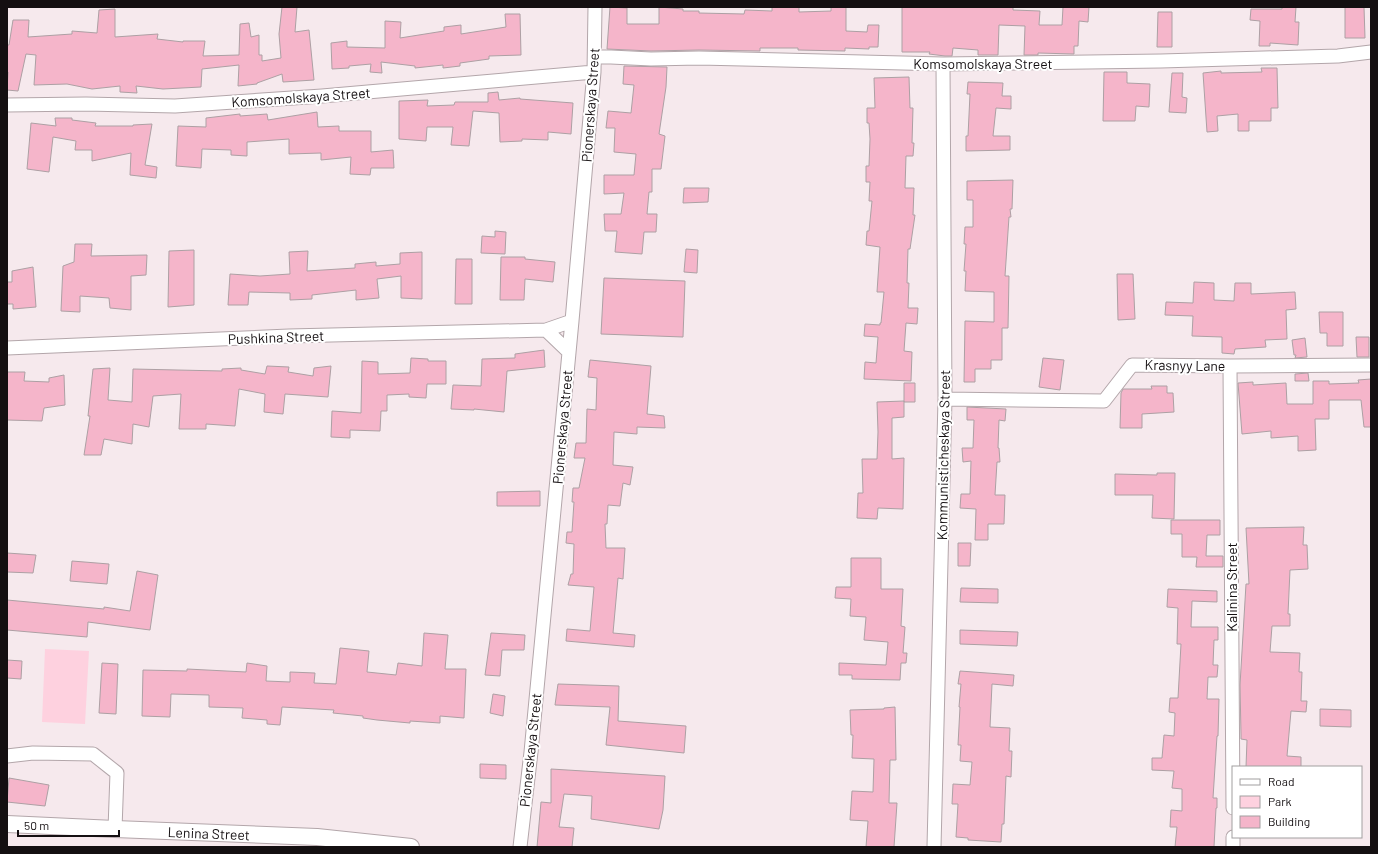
<svg xmlns="http://www.w3.org/2000/svg" width="1378" height="854" font-family="Barlow,sans-serif">
<rect width="100%" height="100%" fill="#f6e9ed"/>
<!-- green -->
<path fill="#fed1df" d="M45,649L89,651L85,724L42,722Z"/>
<!-- building -->
<path fill="#f5b5ca" stroke="#ada0a4" d="M282,7H297L295,32L309,30L314,80L283,82L282,74L257,83V84L238,86L239,65L202,69L201,87L163,89L136,86L137,93L120,92V86L92,89L67,84L34,85L36,55L26,54L18,91L7,90L8,72H7V45H9L13,20H29L28,37L72,34V31L97,33L99,10L115,9V37L158,34L157,39L183,42V41H205L203,56L239,55L240,24L249,23L251,37L259,35V55H262V61L281,58L279,34Z
M610,7L627,8V24H659V7L683,9V11H699V13L744,14L745,10L772,11V7H799V12L831,11V7H846V31L867,32L868,25H879L878,47H869V49L845,48V51L798,50V48H760V51L699,50L651,51L607,49Z
M902,7H1013V10L1040,11L1039,25H1062L1063,7H1089L1088,22L1079,21L1078,46H1074V54L1038,53V55H1024L1025,26L999,25L998,55H978V50L953,48L952,56H945L929,54L930,52H902Z
M1282,7H1296L1295,22H1299L1298,45L1270,43V46H1259L1260,21L1250,20L1251,9H1282Z
M1345,7H1364L1365,38H1345Z
M1158,12H1172V47H1157Z
M505,14H520L521,55L489,56V59L460,63V66L443,68V65L415,68V66L381,62L382,73L370,72L371,64L349,66V68L332,69L331,43L347,41V47L385,48V21L401,22L400,38L444,31V27L461,25V34L506,27Z
M624,66L667,67L666,87L659,134L665,136L661,169H652V192H649L647,214H657L656,232H644L642,254L615,252L617,231H605L604,214H621L624,193L604,194V175H634L636,154L614,152L615,128H606L608,111L631,113L634,85L623,84Z
M1261,68H1277L1278,108H1271V121H1249V131H1238V114L1217,116L1218,131L1207,132L1203,73L1221,71V73L1262,72Z
M1104,72H1127V83L1150,84L1149,107L1136,106L1135,121H1103Z
M1172,73H1183L1182,97L1187,98L1186,113L1169,112Z
M909,77L910,108H913L912,143H914L913,156H906L905,188H914L913,215H915L910,249H908L907,283H909L908,308H918L917,324L906,323L904,351L912,352L911,381L864,379L865,362L876,363L878,337L864,336L865,324L880,325V323H881L884,292H877L880,247L866,245L867,231H869L872,201H869L870,182H866V166H869L870,139L869,123H867V108H875L874,78Z
M968,82L1003,83L1002,96H1011V109L996,108L993,136H1010V150L966,151V136H968L970,94H967Z
M498,92L499,100L520,98V99L573,103L571,134L548,132V140L522,139V141L500,142L499,113L473,111L469,146L451,145L453,127H427L426,141L399,139V101L428,100L427,106L454,105L455,102H488V93Z
M317,112L318,127L339,126V131H371V152L393,150L394,168H371L370,175L350,174L351,157L321,160V153L289,154V139L247,142V156L231,155V150L202,149L201,168L176,166L178,126L206,127V118L240,114V116L267,114L268,120Z
M55,118H72V120L96,123L95,126H133V125L152,124L145,165L157,167L156,178L130,175L131,153L92,161V150H75L76,141L53,137L49,172L27,169L31,123L56,126Z
M1013,180L1012,209H1010L1011,217H1009L1005,276H1009L1008,328H1002V360H991V369H975V382H964L965,321L994,322V292L965,291L966,271H964L966,244H964L965,227H973V200H967V181Z
M684,188H709L708,202L683,203Z
M495,231L506,232L505,254L481,253L482,236L495,237Z
M75,244H92L91,256L147,255L146,275L131,276V310L110,308L109,298L80,296V312L61,311L63,266L74,262Z
M686,249L698,250L697,273L684,272Z
M194,250V305L168,307L169,251Z
M308,251L307,271L355,268V264L376,262V266L400,264V253L422,252V299L401,298V276L377,279L379,298L356,300V290L312,295V299L290,300V293L249,292L248,305H228L230,274L260,276L290,274L289,252Z
M501,257H525V259L555,262L553,282L525,279L524,300H500Z
M456,259H472V304H455Z
M33,267L36,307L13,309V304H7V282H12V271Z
M1117,274H1133L1135,319L1118,320Z
M604,278L685,281L683,337L601,334Z
M1194,282L1214,283V300L1234,301L1235,283H1251V294L1295,292L1296,309L1286,310L1287,339L1265,340L1266,347L1235,349L1234,354L1222,353V337L1192,336L1193,316L1165,315L1166,302L1193,303Z
M1319,312H1343V346H1327V333H1320Z
M1356,337H1369V357H1357Z
M1305,338L1307,357L1295,358L1296,355H1294L1292,340Z
M544,350L545,367L507,371L504,412L474,409V410L451,409L453,385L481,386L482,359L515,358V354Z
M411,358L428,359V361H446V384H427L426,398L409,397V394L387,395V411H381L380,431L350,430V438L331,437L332,411L361,413L362,361L378,362V374L410,373Z
M1043,358L1064,360L1060,390L1039,387Z
M590,360L651,366L647,414L664,416L665,428L637,427V434L614,432L613,465L633,467L630,485L623,483L620,506L608,505L607,524H605L606,548H625L623,579L618,578L613,633L635,635L634,647L566,641L567,629L590,631L594,587L568,585L571,574H573L574,544L566,543L567,532H572L574,502H572L573,488H579L585,458H574L576,443H586L587,409L596,410L597,378L588,377Z
M267,366L289,367L288,372L313,376L314,368L331,366L328,397L285,394L283,414L264,412L265,394L239,389L235,426L206,424V429H179L181,394L153,396L149,427L133,424L132,444L104,439L101,455H84L90,416H88L93,369L110,368L108,400L132,402L133,369L222,371V369L241,368V370L265,374Z
M7,372H25L24,381L49,382V378L64,375L65,405L44,408L42,421L7,420Z
M1308,373L1309,381H1295V374Z
M1371,379V427H1364L1361,400H1329V419H1315L1316,450L1298,451V436L1271,438V431L1242,434L1238,383L1253,382V385L1286,383L1287,404H1313V381H1329V384L1359,383L1358,380Z
M904,383H915V402H904Z
M1151,386H1167V393H1173L1174,412L1142,414V428H1120L1121,393L1123,389H1152Z
M904,401V417L892,418V459L904,458L903,509L878,508L877,519L857,518L858,493H863L862,459H877L878,432L877,402Z
M967,407L1006,409L1005,421L999,420L998,448H999L1000,462H997L995,495H1005L1004,524H988V540H975L976,509L960,508L961,494H970L971,461L963,462L962,448H973L974,420H967Z
M1157,473H1175L1174,519L1152,518L1153,495H1115V474L1157,475Z
M540,491V506H497V492Z
M1171,520H1220V535H1207L1206,556H1223V567H1196L1197,557H1182V534H1171Z
M1304,527L1303,545H1307L1308,569L1290,570L1288,614H1290V626H1272L1270,652L1300,653L1299,672H1302L1301,701H1307L1306,712L1291,711L1287,756L1301,757V767H1246L1247,740L1241,739V735L1240,685L1246,584H1249L1246,528Z
M958,543H971L970,566H958Z
M7,553L36,555L33,573L7,572Z
M851,558H881V589H903L901,626L905,627L903,653H907L906,663H901L900,680L852,679V675H839V663L886,665L888,642L864,640L866,617L850,616L851,599L835,598L836,587H851Z
M72,561L109,564L107,584L70,581Z
M137,571L158,575L150,630L88,622L87,637L7,630V600L104,609V607L130,611Z
M961,588L998,589V603L960,602Z
M1168,589L1217,591V602L1192,601L1191,627H1218V640H1214L1213,665H1218L1217,677H1208L1207,699H1219L1218,736H1217L1213,798H1217V808H1216L1214,847H1175L1177,827H1170L1171,810L1182,811V789L1172,788L1174,771L1152,770V758H1162L1164,735L1174,736L1175,713L1169,712L1170,698H1178L1181,644H1177L1178,608L1167,607Z
M960,630L1018,632L1017,646L960,644Z
M424,633L448,635L445,669H466L464,718L440,716V723L410,721V723L377,720L363,718V716L333,713L334,710L282,707L280,725L267,724V720L242,718L243,708L209,707V695L171,694L170,717L142,716L143,670L187,671V669L246,672L247,663L267,666L266,681L290,682V672L315,673L314,683L336,684L340,648L369,651L367,672L396,675L398,663L422,666Z
M491,633L525,635L524,650H502L500,676L485,675Z
M7,660L22,661L21,679L7,678Z
M102,663L118,664L116,714L99,713Z
M960,671L1014,675L1013,686L992,684L990,727L1010,728L1009,751H1012L1011,777L1006,776L1004,824H1002L1001,842L968,840V838L956,837L958,804H952L953,784L970,785L972,762L960,761L961,745H958L960,707H959L961,684H958Z
M558,684L619,686L618,721L686,726L684,753L606,745L610,707L555,705Z
M493,694L505,696L503,716L490,713Z
M895,707L896,760H890L889,803H897L894,847H866L868,821L850,820L852,791L873,792L874,759L852,758L853,735H851L850,710L884,709V708Z
M1320,709L1351,710V727L1320,726Z
M480,764L506,765V779L480,778Z
M551,769L665,776L663,810L659,829L591,819L592,796L564,794L559,827L574,828L572,847H537L541,802L551,803Z
M9,778L49,785L45,806L7,802Z"/>
<g fill="none" stroke-linecap="round" stroke-linejoin="round">
<!-- minor casing -->
<g stroke="#b3a6aa" stroke-width="15">
<path id="minor" d="M595,57H611L651,59L699,58L943,64L1161,61L1338,56L1371,52
M7,105L86,104L175,106L322,96L594,72
M546,330L569,352
M7,348L289,336L546,330L572,321
M1230,366L1233,808
M945,399L1104,401L1132,365L1230,366L1371,365
M7,756L33,753L93,754L117,773L115,829
M1233,837V847
M520,847L531,752L572,321L594,72L595,7
M934,847L945,399L943,64"/>
</g>
<!-- tertiary casing -->
<g stroke="#b3a6aa" stroke-width="18">
<g id="tertiary">
<path id="s1" d="M7,824L115,829L317,837L411,847"/>
</g>
</g>
<!-- minor -->
<use href="#minor" stroke="#fff" stroke-width="13"/>
<!-- tertiary -->
<use href="#tertiary" stroke="#fff" stroke-width="16"/>
</g>
<g text-anchor="middle" dominant-baseline="central" stroke-width="4" stroke-linejoin="round" paint-order="stroke">
<!-- street labels -->
<g font-size="14" fill="#140f11" stroke="#fff">
<text x="983" y="63">Komsomolskaya Street</text>
<text transform="translate(301 97) rotate(-4)">Komsomolskaya Street</text>
<text transform="translate(590 105) rotate(-86)">Pionerskaya Street</text>
<text transform="translate(276 337) rotate(-2)">Pushkina Street</text>
<text transform="translate(1185 365) rotate(1)">Krasnyy Lane</text>
<text transform="translate(562 427) rotate(-85)">Pionerskaya Street</text>
<text transform="translate(943 455) rotate(-89)">Kommunisticheskaya Street</text>
<text transform="translate(1231 587) rotate(-90)">Kalinina Street</text>
<text transform="translate(530 750) rotate(-84)">Pionerskaya Street</text>
<text stroke="none"><textPath href="#s1" startOffset="202">Lenina Street</textPath></text>
</g>
</g>
<!-- border -->
<rect width="1378" height="854" fill="none" stroke="#140f11" stroke-width="16"/>
<!-- legend -->
<rect x="1232" y="766" width="130" height="72" fill="#ffffff" stroke="#a19fa0"/>
<rect x="1240" y="779" width="20" height="6" fill="#ffffff" stroke="#a19fa0"/>
<text x="1268" y="786" font-size="12" fill="#140f11">Road</text>
<rect x="1240" y="796" width="20" height="12" fill="#fed1df" stroke="#a19fa0"/>
<text x="1268" y="806" font-size="12" fill="#140f11">Park</text>
<rect x="1240" y="816" width="20" height="12" fill="#f5b5ca" stroke="#a19fa0"/>
<text x="1268" y="826" font-size="12" fill="#140f11">Building</text>
<!-- scale -->
<path d="M18 830v6h101v-6" fill="none" stroke="#140f11" stroke-width="2"/>
<text x="24" y="830" font-size="12" fill="#140f11" stroke="#ffffff" stroke-width="3" paint-order="stroke">50 m</text>
</svg>
